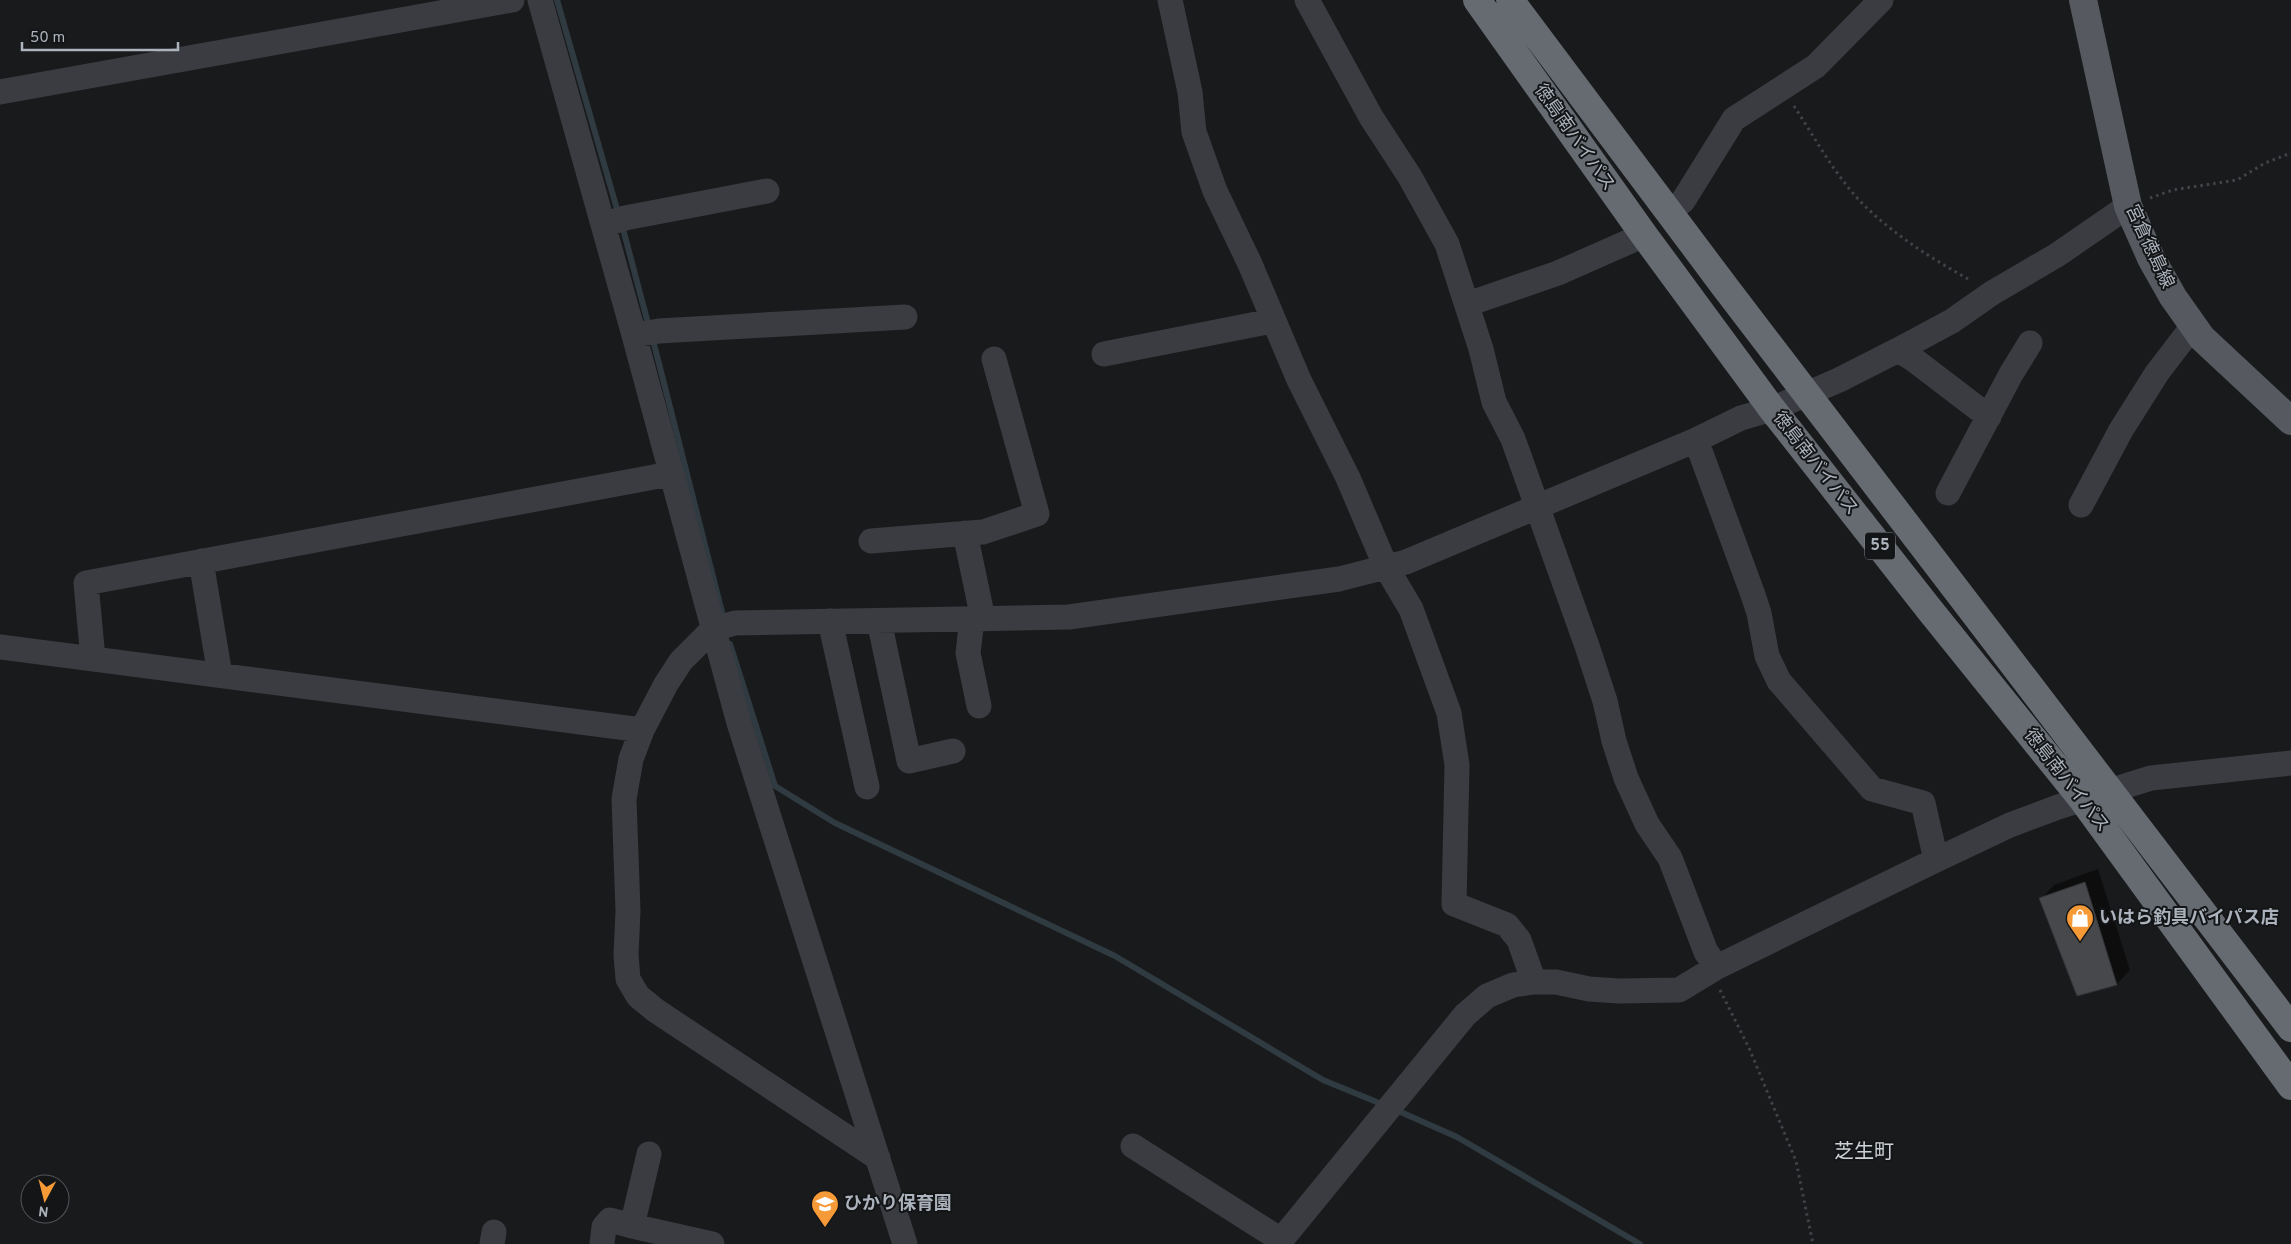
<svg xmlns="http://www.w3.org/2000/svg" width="2291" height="1244" font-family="Overpass,'Noto Sans JP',sans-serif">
<rect width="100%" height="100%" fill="#191a1c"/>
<!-- shadow -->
<path fill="#0007" d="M2098,869L2130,970L2117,984L2041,899L2054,885Z"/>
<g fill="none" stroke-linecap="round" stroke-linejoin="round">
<!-- stream -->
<path stroke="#2f3b41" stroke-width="6" d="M557,0L619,216
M622,225L649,327
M652,336L724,620
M730,644L775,786L835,823L1115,956L1323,1080L1384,1105
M1396,1110L1457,1137L1640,1244"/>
</g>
<!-- building -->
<path fill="#46484c" stroke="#333438" d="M2085,882L2117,985L2077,996L2039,898Z"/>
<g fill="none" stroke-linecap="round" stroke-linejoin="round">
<!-- path -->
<path stroke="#404448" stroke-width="3" stroke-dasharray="2.5 4" stroke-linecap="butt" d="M1794,106C1817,141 1838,181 1869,210C1899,238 1934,260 1970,280
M2150,198L2173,190L2237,180L2265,163L2291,153
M1720,990L1749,1048L1796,1161L1813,1244"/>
<!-- minor -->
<path stroke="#3a3c41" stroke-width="25" d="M540,0L634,335L739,723L905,1244
M1170,0L1190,92L1194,132L1215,191L1250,264L1299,380L1348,478L1386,567L1411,609L1449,713L1457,765L1454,904L1507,925L1519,940L1534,982
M1307,0L1371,117L1410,177L1447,244L1481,349L1494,402L1513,439L1587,646L1605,701L1614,741L1626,778L1647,824L1670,858L1706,952L1717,967
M0,92L512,0
M1669,212L1683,201L1734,119L1816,66L1881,0
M603,225L625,218L767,191
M1468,304L1558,273L1644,235
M634,335L659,331L905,317
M1898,350L1913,359L1989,417
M1104,354L1272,321
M1696,440L1752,592L1759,613L1767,656L1779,681L1872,789L1923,803L1936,860
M1948,493L2011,374L2030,343
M2081,505L2121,430L2157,373L2193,326
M965,533L983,619
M871,541L983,532L1037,514L994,359
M201,561L220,675
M972,619L968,653L979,706
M830,621L867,787
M879,621L909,761L953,751
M0,647L642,730
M93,659L86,583L670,474
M1133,1146L1281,1240
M878,1158L655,1010L638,996L628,979L626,955L628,911L624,799L631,759L642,730L666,684L681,661L713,629L735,623L1069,617L1339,579L1406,562L1696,440L1741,418L1772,409L1839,380L1898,350L1952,321L1992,293L2057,255L2128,206
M632,1226L712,1244
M492,1244L494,1232
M602,1244L604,1227L610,1220L632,1226L649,1154
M1278,1244L1465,1015L1487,996L1513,985L1534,982H1556L1589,989L1619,991L1679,990L1717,967L1936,860L2010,825L2058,807L2151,778L2291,763"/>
<!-- major -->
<path stroke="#565a60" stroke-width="28" d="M2083,0L2128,206L2151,258L2173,297L2202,338L2291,421"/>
<!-- highway -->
<path stroke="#666b72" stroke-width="28" d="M1477,0L1644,235L1772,409L1929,609L2082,799L2291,1086
M1510,0L1725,287L2291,1028"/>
</g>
<!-- icons -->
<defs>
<g id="shop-pin" transform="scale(1.4375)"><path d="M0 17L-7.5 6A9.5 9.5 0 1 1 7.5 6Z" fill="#f69937" stroke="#141517"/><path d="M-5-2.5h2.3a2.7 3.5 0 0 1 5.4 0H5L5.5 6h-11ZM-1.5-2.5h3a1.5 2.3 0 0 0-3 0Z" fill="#fff"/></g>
<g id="school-pin" transform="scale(1.4375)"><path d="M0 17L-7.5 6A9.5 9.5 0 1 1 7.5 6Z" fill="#f69937" stroke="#141517"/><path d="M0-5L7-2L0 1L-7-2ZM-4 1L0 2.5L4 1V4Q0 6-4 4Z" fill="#fff"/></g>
</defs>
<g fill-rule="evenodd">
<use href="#shop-pin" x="2080" y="918"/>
<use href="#school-pin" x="825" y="1204"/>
</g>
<g text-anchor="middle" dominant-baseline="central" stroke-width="4" stroke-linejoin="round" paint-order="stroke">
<!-- shield labels -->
<rect fill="#141517" stroke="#7e848a" stroke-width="1" x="1865" y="532.5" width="30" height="27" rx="4"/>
<g font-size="16" font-weight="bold" fill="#acb3bc">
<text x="1880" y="546">55</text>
</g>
<!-- street labels -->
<g font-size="18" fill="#acb3bc" stroke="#141517">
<text transform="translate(1574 138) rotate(55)">徳島南バイパス</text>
<text transform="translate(2149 247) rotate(65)">宮倉徳島線</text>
<text transform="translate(1815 464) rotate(52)">徳島南バイパス</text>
<text transform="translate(2066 781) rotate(52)">徳島南バイパス</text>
</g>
<!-- poi labels -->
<g font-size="18" font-weight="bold" fill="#acb3bc" stroke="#141517" text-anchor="start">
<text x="2099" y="918">いはら釣具バイパス店</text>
<text x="844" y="1204">ひかり保育園</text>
</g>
<!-- quarter labels -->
<g font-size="20" fill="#cdd1d7" stroke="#141517">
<text x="1864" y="1153">芝生町</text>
</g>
</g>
<!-- north arrow -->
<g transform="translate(45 1199) rotate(187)"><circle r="24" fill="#141517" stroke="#515459"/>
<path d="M0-4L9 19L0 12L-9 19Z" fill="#f69937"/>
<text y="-8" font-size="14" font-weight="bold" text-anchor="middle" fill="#acb3bc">N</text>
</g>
<!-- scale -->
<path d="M22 42v8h156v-8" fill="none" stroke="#acb3bc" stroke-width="2.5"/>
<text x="30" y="42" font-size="15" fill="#acb3bc" stroke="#141517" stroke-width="4" paint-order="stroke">50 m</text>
</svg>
